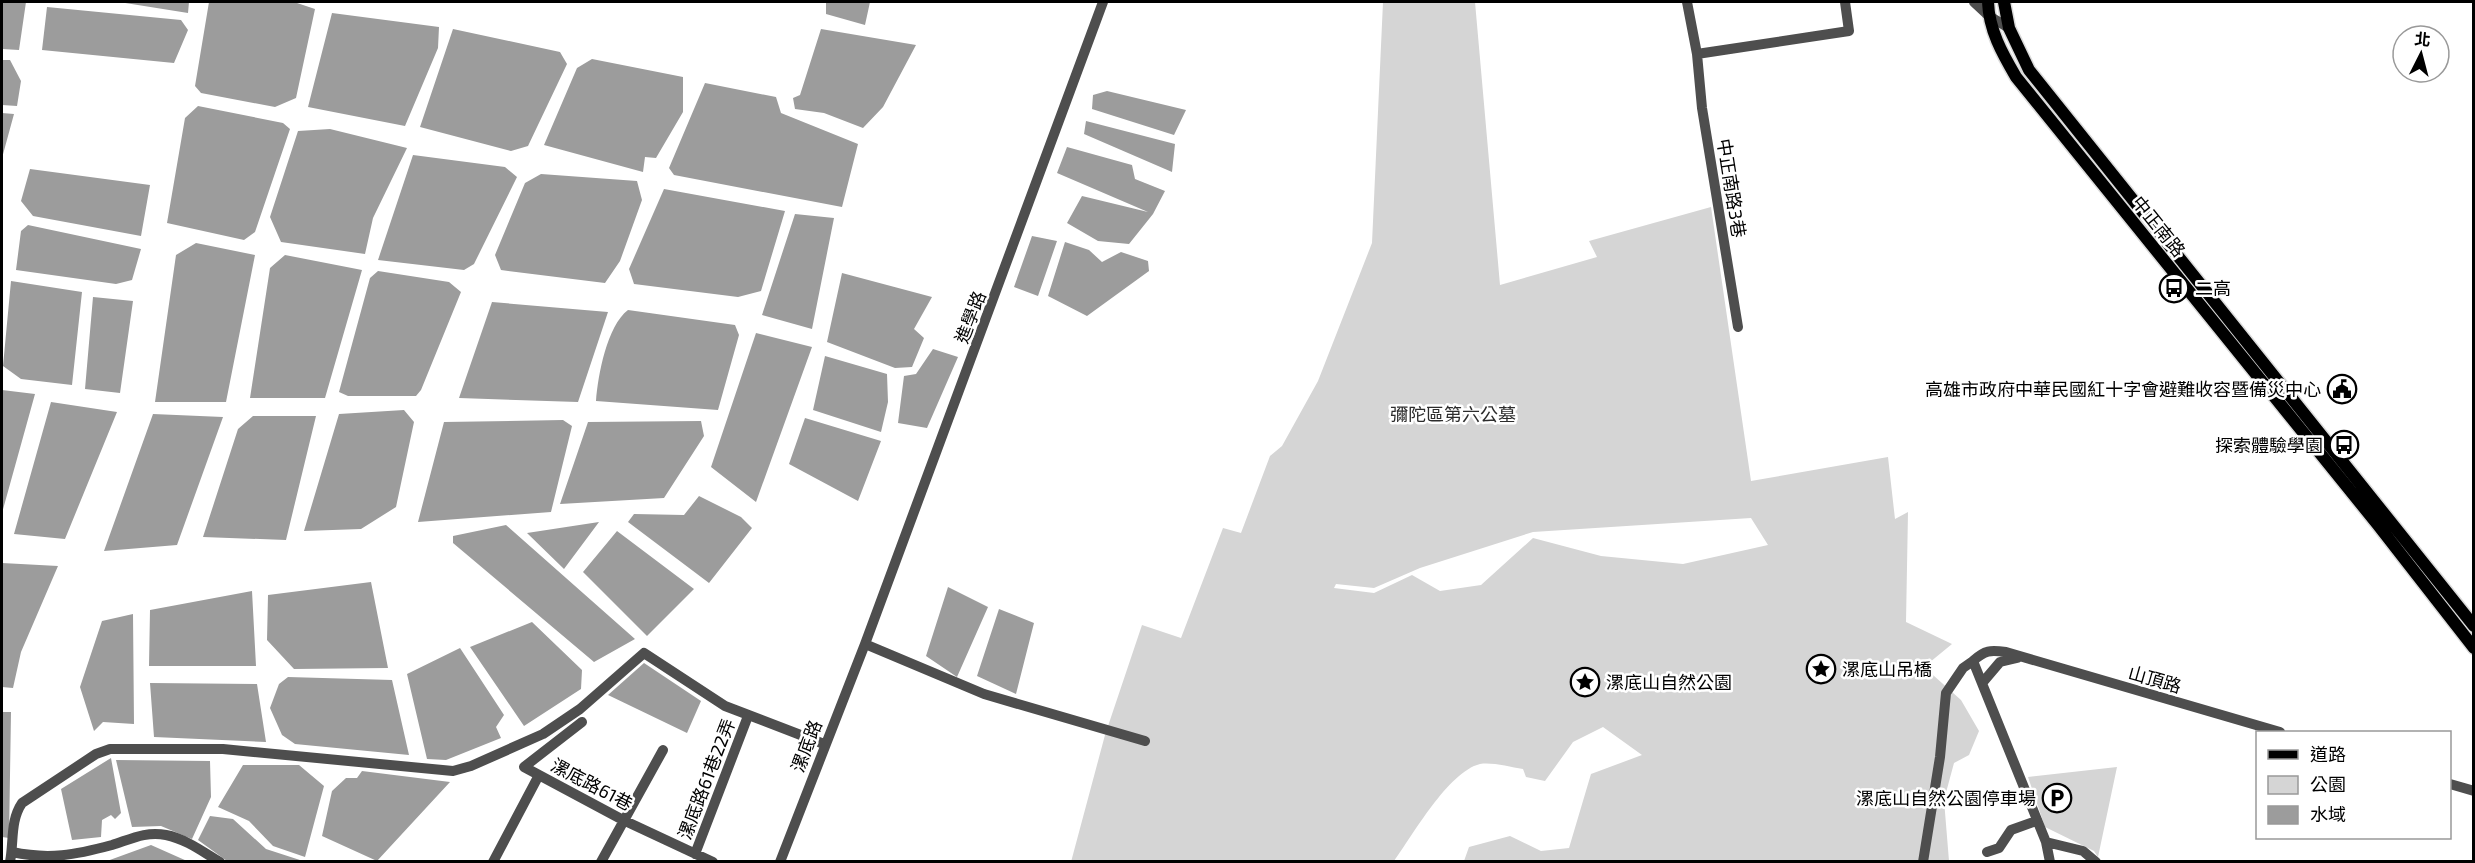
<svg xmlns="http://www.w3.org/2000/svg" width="2475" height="863" font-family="'Exo 2','Noto Sans TC',sans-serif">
<rect width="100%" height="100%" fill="#fff"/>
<!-- green -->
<path fill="#d5d5d5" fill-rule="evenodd" d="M1383,2H1475L1500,285L1597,257L1589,241L1711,207L1751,481L1888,457L1895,519L1908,512L1906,622L1952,644L1924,667L1961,700L1979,731L1969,755L1954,763L1944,800L1949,861H1464L1469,847L1510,836L1541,851L1569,848L1591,774L1642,755L1603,727L1573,742L1545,781L1526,777L1523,769C1510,767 1492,762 1480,764C1448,772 1413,835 1394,861L1071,862L1105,735L1142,625L1181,638L1223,528L1241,533L1270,456L1282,446L1318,381L1372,243ZM1751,518L1768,545L1683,564L1601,556L1533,538L1481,585L1440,591L1412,575L1374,593L1334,588L1336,584L1374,588L1420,568L1533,532Z
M2117,767L2098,857L2094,851L2045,827L2028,777Z"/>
<!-- water -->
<path fill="#9c9c9c" d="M2,2H26L19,50L2,49Z
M119,2H189L188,13Z
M209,2H294L315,9L296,98L275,107L201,93L195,86Z
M826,2H870L865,25L826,14Z
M47,7L181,20L188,30L174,63L42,50Z
M332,13L439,27L438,48L405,126L308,107Z
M453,29L560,52L567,64L528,146L511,151L420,127Z
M821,29L916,45L883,107L863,128L824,113L795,109L793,98L800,95Z
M592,59L683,77V112L656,158L645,157L643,172L544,145L577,68Z
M2,60H10L21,81L17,106L2,105Z
M705,83L776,97L781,113L858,144L842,207L674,175L669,168Z
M1107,91L1186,110L1174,135L1092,109L1093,95Z
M198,106L283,123L290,129L255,232L244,240L167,223L185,118Z
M2,113L14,114L2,158Z
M1086,121L1175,144L1172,172L1084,134Z
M330,129L407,148L373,218L365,254L281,242L270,217L298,131Z
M1067,147L1132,165L1135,179L1165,191L1153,214L1129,244L1098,241L1067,223L1082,196L1148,212L1057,173Z
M413,155L505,167L517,177L474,264L464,270L378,260Z
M30,169L150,185L141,236L33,216L21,201Z
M541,174L637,181L642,200L620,261L605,283L501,270L495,255L525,183Z
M664,189L785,211L761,291L738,297L634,284L629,269Z
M795,214L834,218L812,329L762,315Z
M28,225L141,249L132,280L116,284L16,270L21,231Z
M1032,236L1057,241L1038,296L1014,287Z
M1065,242L1089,250L1102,262L1121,252L1148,261L1149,271L1087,316L1048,296Z
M196,243L255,255L226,402H155L176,255Z
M285,255L362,270L325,398H250L270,268Z
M378,271L449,282L461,292L421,390L416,396H348L339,392L370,278Z
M842,273L932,297L914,329L924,338L912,367L895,368L827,342Z
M11,281L82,292L72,385L21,379L3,366Z
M93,297L133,301L120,393L85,389Z
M492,302L608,312L578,402L459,398Z
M628,310L735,325L739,335L718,410L596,401C598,375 607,326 628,310Z
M756,333L812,347L756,502L711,467Z
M933,349L958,357L927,428L898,423L904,376L916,374Z
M825,356L887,374L888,402L881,432L813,410Z
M2,390L35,394L2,513Z
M51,402L117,412L65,539L14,534Z
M404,410L414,422L396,507L361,529L304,531L339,414Z
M153,414L223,417L177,545L104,551Z
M253,416H316L286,540L203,537L238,429Z
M805,418L881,441L858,501L789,464Z
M563,420L572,426L551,512L418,522L444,422Z
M701,421L704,436L664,498L560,504L588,422Z
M699,496L741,517L752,528L709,583L628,522L634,514L684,515Z
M599,522L564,569L527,533Z
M506,525L635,639L594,662L453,543V536Z
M617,531L694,589L647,636L583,572Z
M2,563L58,566L21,652L13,688L2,687Z
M371,582L388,668L294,669L267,640L268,595Z
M948,587L988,607L957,677L926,656Z
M252,591L256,666H149L150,610Z
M999,609L1034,623L1016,694L977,676Z
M133,614L134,724L103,722L94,731L80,687L102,621Z
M532,622L582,670L581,689L524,726L470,647Z
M460,648L504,715L496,727L501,738L446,760L427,759L407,674Z
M644,663L701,701L687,733L608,695Z
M288,677L392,680L409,755L295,744L282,735L270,708L279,684Z
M150,683L257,684L266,742L154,737Z
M2,712H11L9,838L2,837Z
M111,758L121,813L115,819L111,815L102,820L101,837L72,840L61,789Z
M116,760L210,761L211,797L192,839L161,826L132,827Z
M243,765H299L324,786L305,857L273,846L249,821L218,807Z
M362,771L450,782L377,861L322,836L332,791L346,778H357Z
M210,816L233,819L266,849L303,861H227L198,840Z
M151,845L187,861H107Z"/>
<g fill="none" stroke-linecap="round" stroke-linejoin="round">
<!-- major casing -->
<g stroke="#dbdbdb" stroke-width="15">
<path id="major" d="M1988,2C1989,30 2002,53 2016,77L2378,525L2474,648
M2004,2L2009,28L2029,70L2474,626"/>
</g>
<!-- minor -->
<path stroke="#4e4e4e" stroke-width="10" d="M1687,2L1697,54L1702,108L1738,327
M1974,2L1989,16L2009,28
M1697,54L1849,31L1845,2
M865,644L984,694L1145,741
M1983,682L2000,662L2017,658
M582,722L524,767L623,820L713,862
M2450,784L2474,791
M2046,842L2083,851L2096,862
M12,852C49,860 75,855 112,845C131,839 146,831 166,835C186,839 203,852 220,862
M1987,852L1999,848L2011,830L2036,821
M695,854L748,716
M10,862C14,841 10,821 22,803L96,754L110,749H223L453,771L471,766L543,734L580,709L644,653L725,706L824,744
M493,862L539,775
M601,862L663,750
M780,862L865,644L1103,2
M1923,862L1940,757L1946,693L1963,668L1973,661
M2050,862L2046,842L1973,661C1985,650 1990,650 2006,652L2280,732"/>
<!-- major -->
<use href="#major" stroke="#000" stroke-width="12"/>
</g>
<!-- icons -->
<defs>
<g id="bus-ring" transform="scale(1.5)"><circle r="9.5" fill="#fff" stroke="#000" stroke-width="1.5"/><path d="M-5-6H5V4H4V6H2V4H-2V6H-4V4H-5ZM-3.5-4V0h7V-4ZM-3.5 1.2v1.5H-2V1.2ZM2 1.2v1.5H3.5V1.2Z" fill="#000"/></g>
<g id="civic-ring" transform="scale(1.5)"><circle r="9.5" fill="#fff" stroke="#000" stroke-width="1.5"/><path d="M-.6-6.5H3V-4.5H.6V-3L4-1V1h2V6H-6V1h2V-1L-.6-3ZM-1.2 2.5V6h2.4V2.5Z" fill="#000"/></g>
<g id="sight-ring" transform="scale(1.5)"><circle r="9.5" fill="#fff" stroke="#000" stroke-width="1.5"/><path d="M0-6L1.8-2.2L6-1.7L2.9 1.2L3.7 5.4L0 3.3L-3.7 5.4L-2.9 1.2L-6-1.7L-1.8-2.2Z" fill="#000"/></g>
<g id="parking-ring" transform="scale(1.5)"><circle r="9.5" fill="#fff" stroke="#000" stroke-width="1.5"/><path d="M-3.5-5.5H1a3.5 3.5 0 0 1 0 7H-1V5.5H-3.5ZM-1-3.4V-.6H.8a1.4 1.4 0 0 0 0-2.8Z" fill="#000"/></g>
</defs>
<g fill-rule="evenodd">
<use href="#bus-ring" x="2174" y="288"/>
<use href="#civic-ring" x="2342" y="389"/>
<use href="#bus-ring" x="2344" y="445"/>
<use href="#sight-ring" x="1821" y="669"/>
<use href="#sight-ring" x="1585" y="682"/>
<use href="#parking-ring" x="2057" y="798"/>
</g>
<g text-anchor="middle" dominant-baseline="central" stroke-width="5" stroke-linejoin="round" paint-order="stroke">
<!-- street labels -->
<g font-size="18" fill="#000" stroke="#fff">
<text transform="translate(1732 188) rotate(81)">中正南路3巷</text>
<text transform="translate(2159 226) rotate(51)">中正南路</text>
<text transform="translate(970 317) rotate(-69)">進學路</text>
<text transform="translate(2155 679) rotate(16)">山頂路</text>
<text transform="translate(806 746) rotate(-69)">漯底路</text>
<text transform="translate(706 779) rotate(-69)">漯底路61巷22弄</text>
<text transform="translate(592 784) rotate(28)">漯底路61巷</text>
</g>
<!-- poi labels -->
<g font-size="18" fill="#000" stroke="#fff" text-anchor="start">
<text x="2195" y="288">二高</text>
<text x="2321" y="389" text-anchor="end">高雄市政府中華民國紅十字會避難收容暨備災中心</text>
<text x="2323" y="445" text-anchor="end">探索體驗學園</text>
<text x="1842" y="669">漯底山吊橋</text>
<text x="1606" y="682">漯底山自然公園</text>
<text x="2036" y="798" text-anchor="end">漯底山自然公園停車場</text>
</g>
<!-- park labels -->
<g font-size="18" fill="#2c2c2c" stroke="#fff">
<text x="1453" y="414">彌陀區第六公墓</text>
</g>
</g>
<!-- border -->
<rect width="2475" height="863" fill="none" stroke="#000000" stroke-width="6"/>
<!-- legend -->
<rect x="2256" y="731" width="195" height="108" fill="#ffffff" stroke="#999999" stroke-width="1.5"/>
<rect x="2268" y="750" width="30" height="9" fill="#000000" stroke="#999999" stroke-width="1.5"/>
<text x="2310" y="761" font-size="18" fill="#000000">道路</text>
<rect x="2268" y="776" width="30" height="18" fill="#d5d5d5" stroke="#999999" stroke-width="1.5"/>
<text x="2310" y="791" font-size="18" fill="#000000">公園</text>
<rect x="2268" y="806" width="30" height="18" fill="#9c9c9c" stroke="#999999" stroke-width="1.5"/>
<text x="2310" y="821" font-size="18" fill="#000000">水域</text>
<!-- north arrow -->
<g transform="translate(2421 54) rotate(6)"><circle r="28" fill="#ffffff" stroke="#999999" stroke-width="1.5"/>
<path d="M0-4.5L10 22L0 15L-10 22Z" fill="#000000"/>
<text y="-9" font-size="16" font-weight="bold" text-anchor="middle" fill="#000000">北</text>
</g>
</svg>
